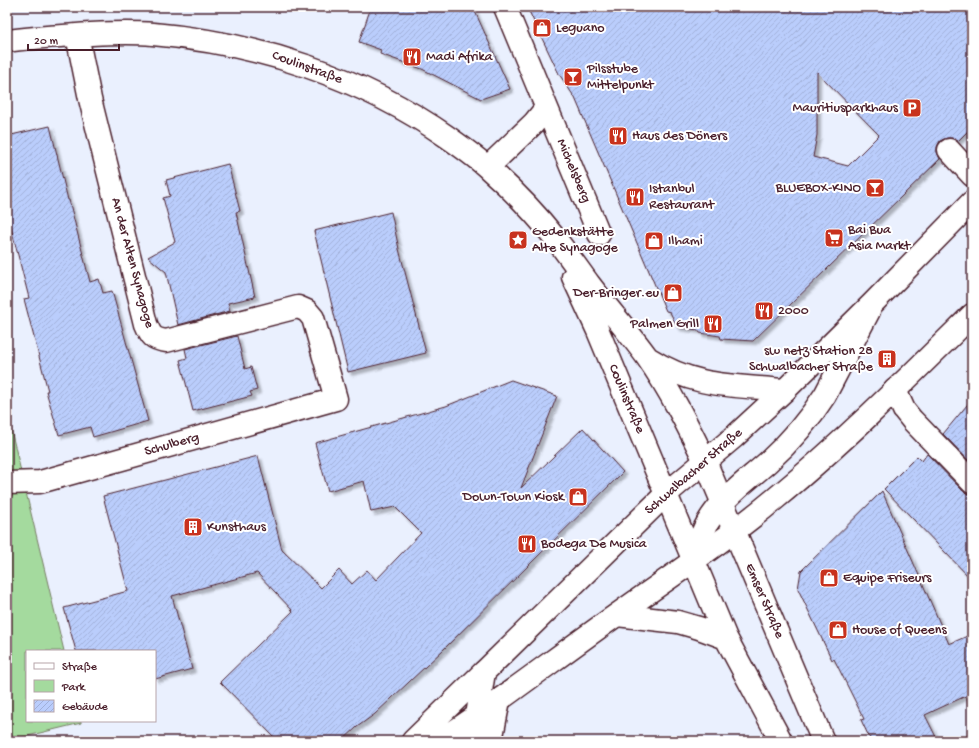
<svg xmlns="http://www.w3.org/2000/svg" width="979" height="748" font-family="'Gochi Hand',sans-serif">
<defs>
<pattern id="building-hatch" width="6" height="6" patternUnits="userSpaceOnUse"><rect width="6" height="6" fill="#bacdfc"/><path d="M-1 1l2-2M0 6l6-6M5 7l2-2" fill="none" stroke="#a1b0d8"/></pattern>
<filter id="shadow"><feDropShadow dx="3.5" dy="3.5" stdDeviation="1" flood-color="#0004"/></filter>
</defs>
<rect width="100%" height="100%" fill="#eaf0fe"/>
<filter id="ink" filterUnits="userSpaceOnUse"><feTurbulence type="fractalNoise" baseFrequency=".025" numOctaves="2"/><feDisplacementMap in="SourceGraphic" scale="8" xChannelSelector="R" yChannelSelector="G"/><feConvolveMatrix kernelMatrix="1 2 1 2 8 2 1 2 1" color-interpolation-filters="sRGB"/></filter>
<g filter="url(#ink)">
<!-- park -->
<path fill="#a4da9e" stroke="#777c64" d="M7,413L64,651H27V721H81V723L7,741Z"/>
<!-- building -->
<path fill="url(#building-hatch)" stroke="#4a1f2b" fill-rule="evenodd" filter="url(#shadow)" d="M371,7H473L510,89L481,99L422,69L380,54L381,50L359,42Z
M527,7H972V127L958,141L952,138H947L940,141L937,147V152L940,159L753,341L721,339L720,336L700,333L698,330L677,327L670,312L666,311L575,98L559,74ZM817,72L879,135L848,166L813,157L817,135Z
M50,126L68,200H69L90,282L99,279L103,293L112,291L148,421L93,437L90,427L59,435L46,391H48L24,299L29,298L7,212V136Z
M228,164L240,211L236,212L255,297L228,303L230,311L178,325L166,272L148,257L175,242L163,198L170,196L166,180Z
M391,212L399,249L426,353L348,372L314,231Z
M237,336L245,369L251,367L257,390L250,392L252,396L193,411L180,360L187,358L185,349Z
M511,380L557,396L521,488L583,428L623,472L443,650L375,714L357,727L342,741H278L220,682L293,611L257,573L172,596L192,669L155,679V651H76L64,608L128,591L103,496L258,456L282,550L321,588L339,570L352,584L367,570L376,580L421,533L395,507L371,512L364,481L328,491L315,443L446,406Z
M972,399V464L943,434Z
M927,454L963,491L968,494H972V580L884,489L917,456L922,461Z
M882,491L949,644L972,634V693L925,715L938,741H871L861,720L864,719L834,659L832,660L798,589L801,571Z"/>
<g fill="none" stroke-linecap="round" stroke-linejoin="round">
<!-- minor casing -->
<g stroke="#4a1f2b" stroke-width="25">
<path id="minor" d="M505,7L599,234
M7,41C35,37 63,36 91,34C111,33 132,32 153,34C258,43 362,77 449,138C463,148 476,157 488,168C512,189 535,213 555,238C567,253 578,269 589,284C608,309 629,332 647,357C670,390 688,426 705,461L823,741
M949,150L972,175
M488,167L534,123L546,108
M573,277L598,331L726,638L781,741
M648,358C695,388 732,385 785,390
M895,390L904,410L912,420L972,482
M7,483L40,482L336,399L313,318L307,311L298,307L166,341C153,339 151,336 146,324L90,99L77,35
M694,562C702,511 733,493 768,462C790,442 809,420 825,395L869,311
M617,615L678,622L699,628L726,638
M413,741L484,672
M440,741L478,715"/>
</g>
<!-- major casing -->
<g stroke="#4a1f2b" stroke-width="25">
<path id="major" d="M478,715C525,682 571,647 618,614C671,576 726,540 776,498C845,441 908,378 972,315
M473,741L484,672L666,494L734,437L785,390L872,304L972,202
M491,741L499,700"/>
</g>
<!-- minor -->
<use href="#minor" stroke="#fff" stroke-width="22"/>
<!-- major -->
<use href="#major" stroke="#fff" stroke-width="22"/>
</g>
</g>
<!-- icons -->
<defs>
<g id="shop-square" transform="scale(1)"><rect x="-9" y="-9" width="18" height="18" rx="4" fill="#c8321e" stroke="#fff"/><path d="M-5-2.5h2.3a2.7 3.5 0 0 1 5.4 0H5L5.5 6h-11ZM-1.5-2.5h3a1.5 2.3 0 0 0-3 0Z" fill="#fff"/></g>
<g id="restaurant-square" transform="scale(1)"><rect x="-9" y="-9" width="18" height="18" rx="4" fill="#c8321e" stroke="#fff"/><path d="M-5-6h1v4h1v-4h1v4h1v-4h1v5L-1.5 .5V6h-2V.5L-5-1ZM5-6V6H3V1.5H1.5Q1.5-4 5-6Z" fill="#fff"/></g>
<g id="bar-square" transform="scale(1)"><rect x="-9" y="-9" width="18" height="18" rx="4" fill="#c8321e" stroke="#fff"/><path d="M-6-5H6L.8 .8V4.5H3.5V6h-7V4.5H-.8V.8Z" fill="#fff"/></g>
<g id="parking-square" transform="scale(1)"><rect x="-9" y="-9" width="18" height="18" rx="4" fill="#c8321e" stroke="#fff"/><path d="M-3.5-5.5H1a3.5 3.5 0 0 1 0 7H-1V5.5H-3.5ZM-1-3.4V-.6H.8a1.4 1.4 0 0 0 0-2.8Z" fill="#fff"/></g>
<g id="supermarket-square" transform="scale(1)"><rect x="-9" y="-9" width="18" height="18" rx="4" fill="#c8321e" stroke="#fff"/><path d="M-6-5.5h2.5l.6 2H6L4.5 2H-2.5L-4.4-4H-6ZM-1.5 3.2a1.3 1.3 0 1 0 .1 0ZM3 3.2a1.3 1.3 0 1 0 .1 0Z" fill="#fff"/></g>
<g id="sight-square" transform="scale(1)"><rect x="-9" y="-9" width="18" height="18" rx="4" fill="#c8321e" stroke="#fff"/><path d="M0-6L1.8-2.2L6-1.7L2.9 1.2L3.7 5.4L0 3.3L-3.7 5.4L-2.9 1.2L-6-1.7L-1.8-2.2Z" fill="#fff"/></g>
<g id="building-square" transform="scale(1)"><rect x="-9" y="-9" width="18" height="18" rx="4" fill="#c8321e" stroke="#fff"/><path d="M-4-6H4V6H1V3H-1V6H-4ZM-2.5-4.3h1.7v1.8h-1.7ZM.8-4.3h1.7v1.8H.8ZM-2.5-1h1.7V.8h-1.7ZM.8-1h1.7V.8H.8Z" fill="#fff"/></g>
</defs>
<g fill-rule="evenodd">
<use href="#shop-square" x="542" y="28"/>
<use href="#restaurant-square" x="412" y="57"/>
<use href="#bar-square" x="573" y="77"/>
<use href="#parking-square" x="912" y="108"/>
<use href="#restaurant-square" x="618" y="136"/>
<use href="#bar-square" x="875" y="188"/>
<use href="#restaurant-square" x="635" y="197"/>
<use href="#supermarket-square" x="834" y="238"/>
<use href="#sight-square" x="518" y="240"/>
<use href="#shop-square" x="654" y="241"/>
<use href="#shop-square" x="673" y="293"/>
<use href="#restaurant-square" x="764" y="311"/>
<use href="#restaurant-square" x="713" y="324"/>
<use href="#building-square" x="887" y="359"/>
<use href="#shop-square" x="578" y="497"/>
<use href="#building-square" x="193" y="527"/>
<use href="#restaurant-square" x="527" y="544"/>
<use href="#shop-square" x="829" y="578"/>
<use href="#shop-square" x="838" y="630"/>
</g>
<g text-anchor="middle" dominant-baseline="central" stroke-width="4" stroke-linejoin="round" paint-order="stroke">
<!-- poi labels -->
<g font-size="14" fill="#4a1f2b" stroke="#fff" text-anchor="start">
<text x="556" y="28">Leguano</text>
<text x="426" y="57">Madi Afrika</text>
<text x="587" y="69">Pilsstube<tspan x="587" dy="16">Mittelpunkt</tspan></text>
<text x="898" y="108" text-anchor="end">Mauritiusparkhaus</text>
<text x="632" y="136">Haus des Döners</text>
<text x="861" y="188" text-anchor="end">BLUEBOX-KINO</text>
<text x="649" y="189">Istanbul<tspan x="649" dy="16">Restaurant</tspan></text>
<text x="848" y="230">Bai Bua<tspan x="848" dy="16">Asia Markt</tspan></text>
<text x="532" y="232">Gedenkstätte<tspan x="532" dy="16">Alte Synagoge</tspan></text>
<text x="668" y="241">Ilhami</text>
<text x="659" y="293" text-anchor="end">Der-Bringer.eu</text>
<text x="778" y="311">2000</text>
<text x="699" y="324" text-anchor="end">Palmen Grill</text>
<text x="873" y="351" text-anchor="end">sw netz Station 28<tspan x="873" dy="16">Schwalbacher Straße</tspan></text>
<text x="564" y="497" text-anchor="end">Down-Town Kiosk</text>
<text x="207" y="527">Kunsthaus</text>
<text x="541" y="544">Bodega De Musica</text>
<text x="843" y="578">Equipe Friseurs</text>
<text x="852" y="630">House of Queens</text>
</g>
<!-- street labels -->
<g font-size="14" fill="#4a1f2b" stroke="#fff">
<text transform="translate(307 68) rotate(20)">Coulinstraße</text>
<text transform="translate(573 171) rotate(67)">Michelsberg</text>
<text transform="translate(132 263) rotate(75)">An der Alten Synagoge</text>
<text transform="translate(626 399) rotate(67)">Coulinstraße</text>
<text transform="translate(172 445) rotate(-16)">Schulberg</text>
<text transform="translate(694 472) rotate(-41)">Schwalbacher Straße</text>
<text transform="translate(764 601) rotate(67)">Emser Straße</text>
</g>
</g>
<!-- margin -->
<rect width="979" height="748" fill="none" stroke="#fff" stroke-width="24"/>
<rect x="12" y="12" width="955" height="724" fill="none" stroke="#4a1f2b" stroke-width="1.5" filter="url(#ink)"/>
<!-- legend -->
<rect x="26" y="650" width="130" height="72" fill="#ffffff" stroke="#b7a5aa"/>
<rect x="34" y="663" width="20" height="6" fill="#ffffff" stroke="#b7a5aa"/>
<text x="62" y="670" font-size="12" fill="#4a1f2b">Straße</text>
<rect x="34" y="680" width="20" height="12" fill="#a4da9e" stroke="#b7a5aa"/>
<text x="62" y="690" font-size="12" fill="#4a1f2b">Park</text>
<rect x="34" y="700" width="20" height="12" fill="url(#building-hatch)" stroke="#b7a5aa"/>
<text x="62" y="710" font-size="12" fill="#4a1f2b">Gebäude</text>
<!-- scale -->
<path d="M28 44v6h91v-6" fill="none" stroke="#4a1f2b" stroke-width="2"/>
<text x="34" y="44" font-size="12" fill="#4a1f2b" stroke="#ffffff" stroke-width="3" paint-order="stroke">20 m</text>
</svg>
